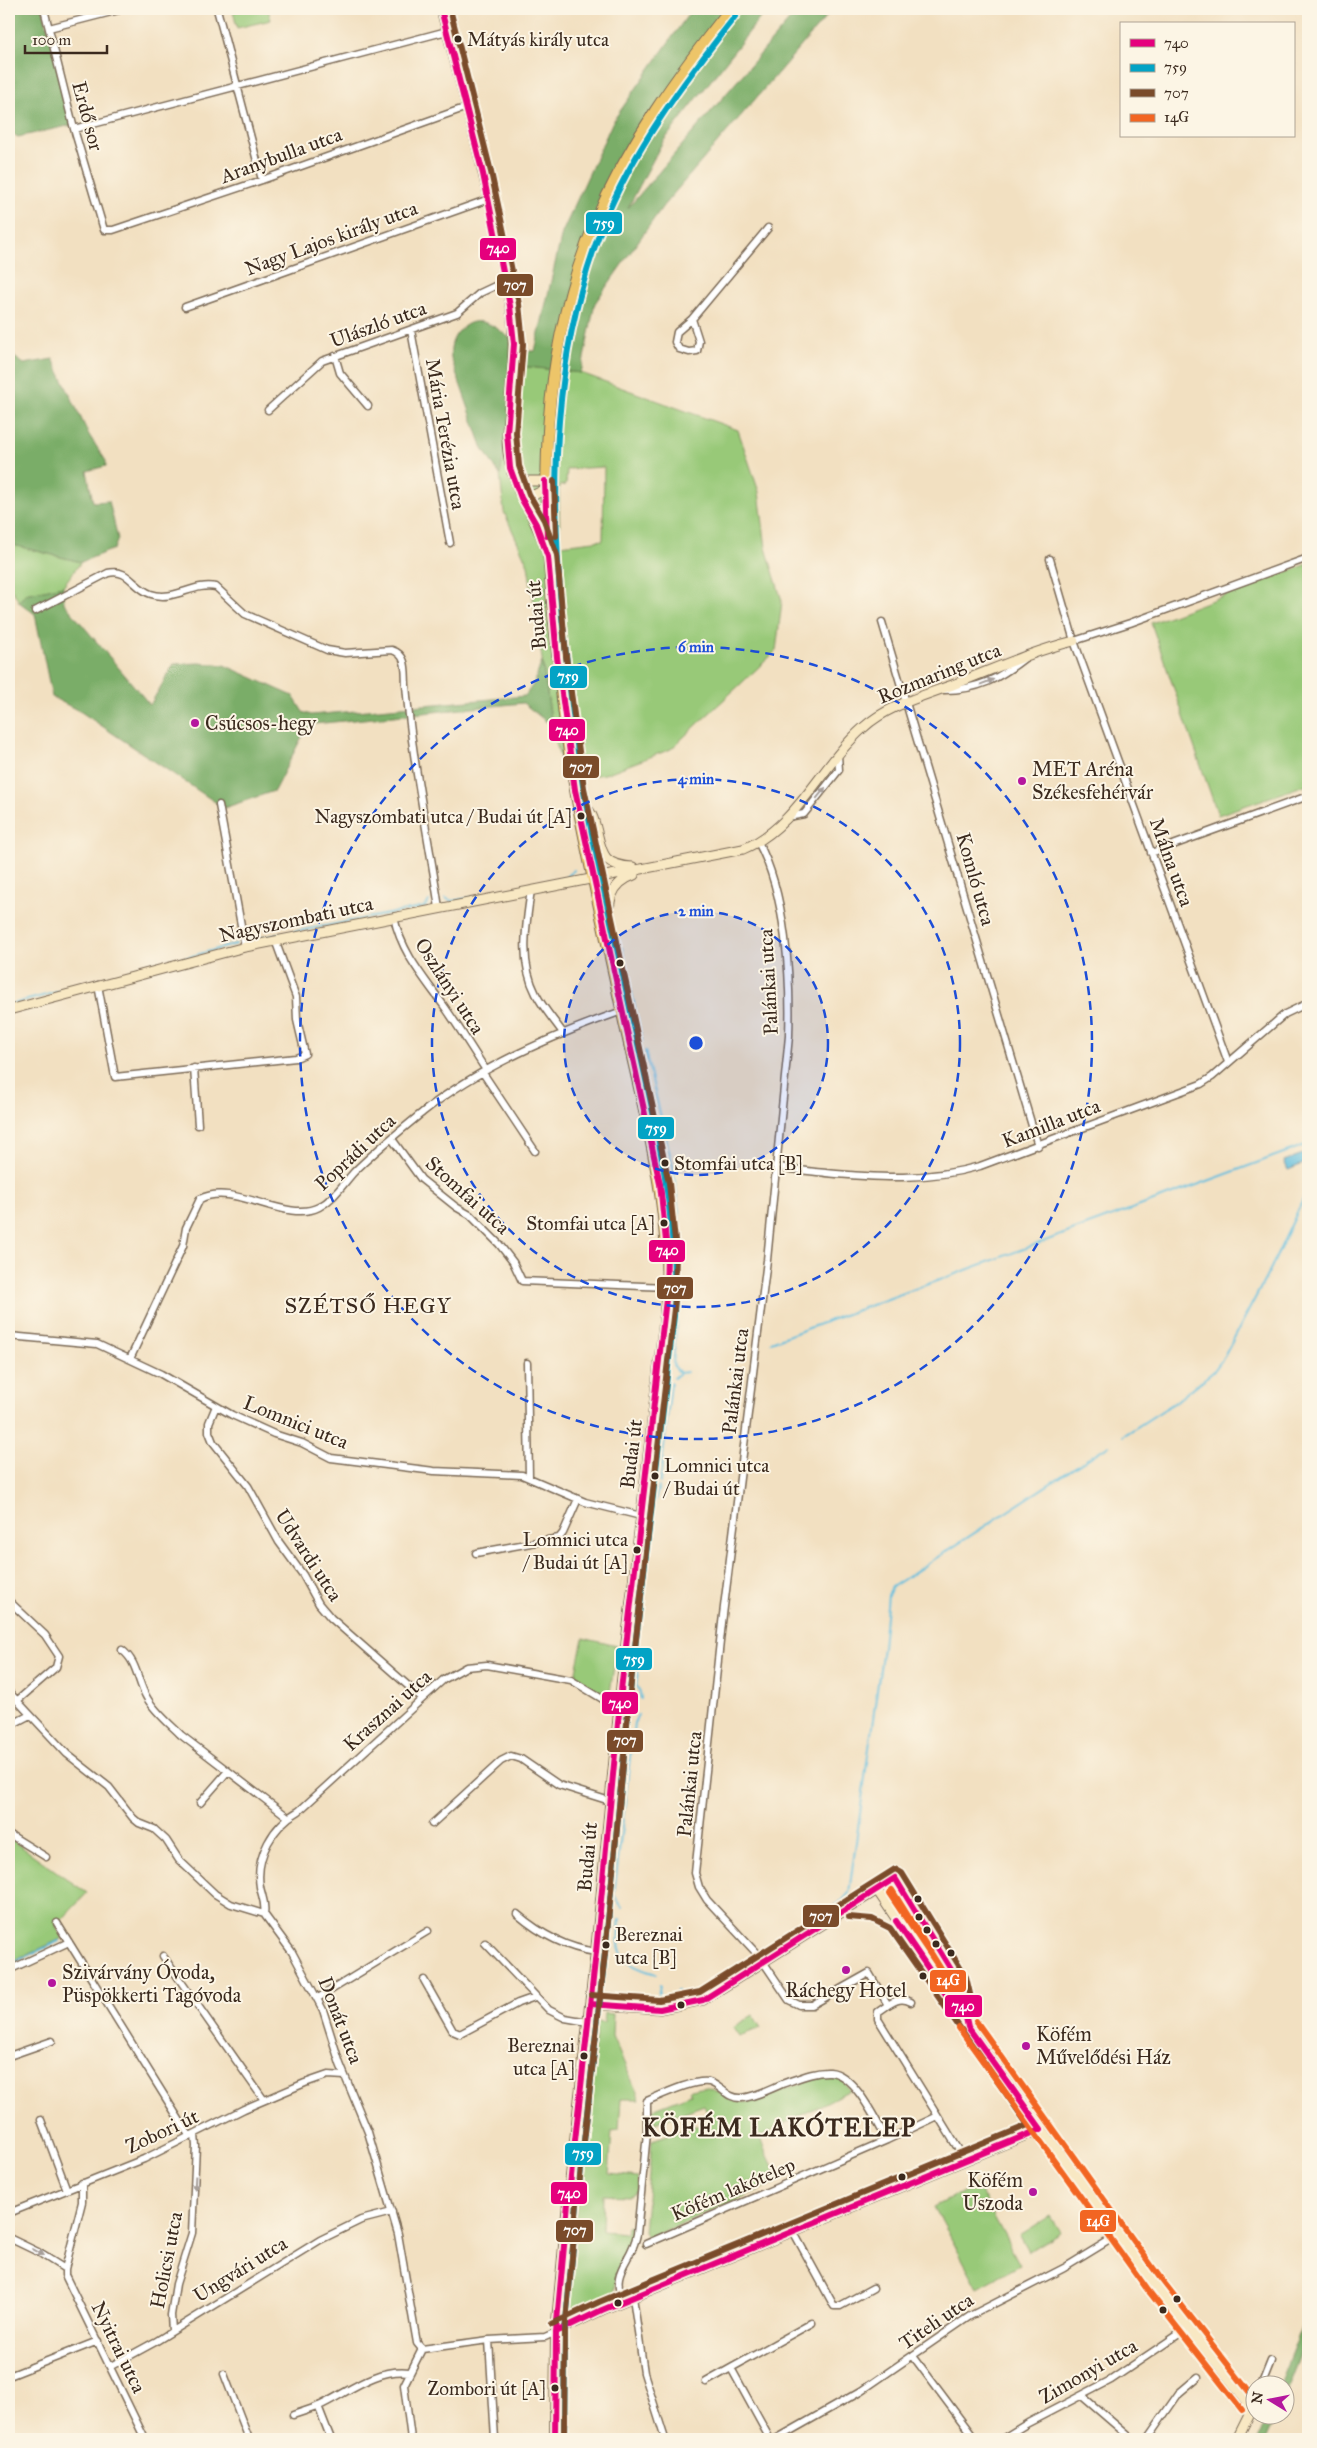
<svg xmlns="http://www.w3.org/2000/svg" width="1317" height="2448" font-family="'IM FELL Great Primer',serif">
<rect width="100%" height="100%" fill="#fcf5e5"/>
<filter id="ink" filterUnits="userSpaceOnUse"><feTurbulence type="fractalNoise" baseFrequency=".02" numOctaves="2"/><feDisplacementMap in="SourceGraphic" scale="10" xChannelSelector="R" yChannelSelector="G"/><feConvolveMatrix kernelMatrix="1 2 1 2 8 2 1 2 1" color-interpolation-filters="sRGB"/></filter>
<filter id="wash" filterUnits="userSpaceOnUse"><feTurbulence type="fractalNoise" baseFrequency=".0096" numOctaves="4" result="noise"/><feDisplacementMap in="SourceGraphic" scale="20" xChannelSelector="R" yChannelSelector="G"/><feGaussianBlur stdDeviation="1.12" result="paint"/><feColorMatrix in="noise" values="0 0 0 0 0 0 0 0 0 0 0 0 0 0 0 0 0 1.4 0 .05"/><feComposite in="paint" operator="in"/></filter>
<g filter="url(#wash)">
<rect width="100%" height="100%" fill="#f2e0c1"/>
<!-- green -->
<path fill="#98c978" stroke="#6a7a4b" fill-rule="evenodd" d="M243,9H268L271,20L237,28L233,11Z
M502,233L507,235L511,242L507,255Z
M520,366L581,373L738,430L759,492L766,548L782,601L776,651L671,749L605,774L565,779L552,726L528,565L504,512L500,475ZM604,467L603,540L560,545L559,486L566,485L567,469Z
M9,544L81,562L63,586L25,594L19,602L13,591L9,589Z
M1308,564V784L1218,815L1151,623Z
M583,1638L617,1646L609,1699L575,1676Z
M9,1838L87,1893L56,1926L63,1938L9,1963Z
M605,2013L613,2014L612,2036L640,2099H621L619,2130L612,2131L609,2174L638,2177L637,2190L630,2196L603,2195L602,2231L626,2233L627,2227L629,2226L635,2231V2237L617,2270L614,2301L572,2316L568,2312L571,2297L568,2285L597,2022L604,2023Z
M753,2015L761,2028L739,2036L733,2027Z
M833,2076L842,2080L850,2090L759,2137L780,2181L648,2238L644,2232L652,2140L710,2121L704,2105L655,2123L650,2110L691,2094L689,2090C716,2078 722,2105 747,2102C754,2102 762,2098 769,2095C790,2088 811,2078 833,2076Z
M977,2185L1020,2265L978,2288L934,2207Z
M1050,2216L1060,2232L1029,2251L1020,2235Z"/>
<!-- forest -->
<path fill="#7aad68" stroke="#5a6c43" d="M9,9H43L72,125L18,137L9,132Z
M692,9H767L662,143L628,208L799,9H833L663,206L595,303L581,373L520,366L500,475L483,449L451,358C450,347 452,338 460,330C482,307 507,337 525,351H535L562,233L613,121Z
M9,331L14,357L24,364L53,359L89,435L106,461V466L87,471L93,502L109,501L118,539L114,549L81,562L9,544Z
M63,586L64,603L150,705L174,664L200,663L224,665L293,696L303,712L311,715L525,696L534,683L542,661L552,726L523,703L314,724L306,729L274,791L224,808L81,712L52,697L35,614L19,602L25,594Z
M1308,2312V2334L1285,2394L1284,2386L1279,2385Z
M1267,2416H1276L1266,2439H1257Z"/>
<!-- water -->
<path fill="#60bede" stroke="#4e747e" d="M1308,1152V1162L1288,1170L1284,1161Z"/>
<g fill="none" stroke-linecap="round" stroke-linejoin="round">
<!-- stream -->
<path stroke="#60bede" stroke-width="2" d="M515,890L566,878L574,870
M445,898L452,901L493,894
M251,940L425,907L429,901
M622,948L642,1041
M96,982L236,944
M9,1005L91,983
M645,1051L673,1167L679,1213V1294L673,1365L680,1373L687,1372
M771,1342L1308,1144
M674,1378L680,1373
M1123,1436L1174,1403L1213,1372L1224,1357L1271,1268L1308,1189
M660,1483L671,1383
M652,1509L659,1487
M641,1699L640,1693L636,1686L641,1648
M622,1907L614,1895L634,1723L638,1715
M620,1920C615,1956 622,1964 656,1974
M771,1950L793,1932L843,1900L849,1893L883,1647L888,1595L892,1587L1109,1445
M9,1965L59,1941
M677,1990L680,1997C697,2003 736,1973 751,1964
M614,1998L652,2002L658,1997L660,1985"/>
</g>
</g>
<g filter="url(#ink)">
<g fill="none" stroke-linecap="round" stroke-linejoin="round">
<!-- street casing -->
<g stroke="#7b6a57" stroke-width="9">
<path id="street" d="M44,9L74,129L104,230H113L262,180L467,107
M217,9L262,180
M49,28L123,9
M74,129L447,31
M185,307L489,199
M692,319L699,341L697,351L689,352L679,349L675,342L677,332L692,319L768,228
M411,330L450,543
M335,356L340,373L368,406
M268,410L322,361L457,313L480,293L497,285L507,288
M1050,559L1074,641L1228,1062
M35,611L108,573C129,568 133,588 151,594C174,602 194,582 216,587L245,614L327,650L345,653L392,650C408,655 405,671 406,685C412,760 428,834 439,908
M882,622L1038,1146
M1074,641L1130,623L1308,558
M944,690C978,690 998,679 1025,658
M219,805L245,947
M788,817L804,814L839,770L838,755
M1151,853L1308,796
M531,890C526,926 519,961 536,994C543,1008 554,1020 563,1033
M394,917C401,952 424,978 444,1006C459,1027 472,1049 486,1070
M98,985L115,1077L296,1058L305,1054L297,1020L296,997L275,940
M194,1068L198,1125
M483,1073L535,1151
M392,1139L421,1179L456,1207L470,1215L499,1244L513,1262L522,1281L667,1287
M775,1166C792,1170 809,1171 826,1173C878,1178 928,1181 980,1166L1201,1084L1212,1077L1285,1014L1308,1003
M9,1336L97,1344L161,1374L232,1415L274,1434L302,1443L331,1458L434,1471L522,1475L585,1502L641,1516
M130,1359L183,1246L186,1228L200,1199C234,1181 286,1224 319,1207C334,1199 343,1184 354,1172C375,1151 400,1131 423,1112C481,1066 552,1036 622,1011
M527,1363L529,1477
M216,1406L209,1423V1432L213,1442L248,1486L279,1542L303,1575L319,1604L331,1618L422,1698
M476,1553L559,1538L563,1533L578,1499
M9,1601L45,1635L59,1656L56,1667L18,1700
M122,1650C138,1662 137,1682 147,1698C155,1712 170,1724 181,1735L288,1817
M9,1692L67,1754L109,1787L133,1818L139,1823L154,1829L166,1840L179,1860L215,1894L231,1904L264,1914L292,1952L323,2010L340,2064L368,2132L398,2234L417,2343L422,2349
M9,1726L30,1715
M200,1803L228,1771
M432,1824L501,1761L511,1756L521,1759L559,1785L610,1801
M9,1834L46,1857
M264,1914C266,1903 262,1897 260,1887C255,1857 273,1825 299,1811L443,1680L466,1667L487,1665L571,1680L609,1703L619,1707
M517,1914C539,1933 567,1948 596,1952
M57,1923L190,2137
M485,1943L549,2010L565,2018L588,2022
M163,1956L264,2100
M9,1970L69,1942
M424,1980L453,2031L460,2034L518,2003L535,1997
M318,1998L428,1931
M888,2005C896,2000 902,1997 911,2002
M9,2056L52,2041
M938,2116L965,2160
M41,2120L67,2190
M82,2183V2202L65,2269V2275L145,2439
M9,2213L144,2159L244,2109L305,2083L328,2075L345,2076
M793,2231L834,2306H840L873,2288
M9,2238L38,2252L65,2269
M646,2244L887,2140
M633,2297L644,2373L665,2439
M623,2301C609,2270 632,2262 637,2234L647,2133V2101C661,2095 694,2079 709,2082C722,2086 727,2099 742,2098C755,2097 770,2089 782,2084C797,2079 814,2071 830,2072C855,2074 876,2121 887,2140L938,2116L878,2019V2012L888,2005L869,1973L812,2005H799L789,2000L760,1957L707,1900L699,1887L695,1873L722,1623L767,1260L789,1036C791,978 786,893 758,842
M172,2331L171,2315L176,2284L192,2233L196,2146L195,2135
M489,2340L495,2439
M422,2349L489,2340L545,2337L556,2332
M913,2356L975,2439
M111,2366L155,2342L320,2240L361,2220L392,2212
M731,2368L812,2323
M224,2374L249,2439
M9,2376L98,2341
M706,2382L731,2368L770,2439
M1261,2386L1271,2361
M1082,2396L1132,2439
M1247,2401L1254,2394
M318,2406L331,2439
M293,2415C302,2412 311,2409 319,2406C347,2393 376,2368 409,2372
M411,2439L404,2385L422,2349
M776,2439L861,2391L970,2316L1064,2268L1118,2235
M1002,2439L1028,2423L1111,2380L1188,2328
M1147,2439L1179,2393L1198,2377"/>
</g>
<!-- secondary casing -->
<g stroke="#7b6a57" stroke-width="11">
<path id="secondary" d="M441,9C467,107 493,204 510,304C515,335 513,364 510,395C509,414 505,433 508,452C512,488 535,515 546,550
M512,473L527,481H545
M519,492C529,498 536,495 545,489
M576,792C581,800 590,809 593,818C603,846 596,866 633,867
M609,942C610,915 602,886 634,875
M9,1010L245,947L743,849C797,827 821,765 863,728C888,705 924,696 955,684C994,669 1033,651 1074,641
M590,2004L660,2009L703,2000L877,1890L968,2027L1154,2284L1247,2401L1249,2415L1237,2439
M556,2332L602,2310L1041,2129"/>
</g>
<!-- primary casing -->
<g stroke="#7b6a57" stroke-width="12">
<path id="primary" d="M555,2439L556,2332L568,2203L596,1952L622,1681L665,1315C674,1208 642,1108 620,1004C605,933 588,862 575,790C566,738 560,686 555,633C540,492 539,355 595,222C628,143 677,75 730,9"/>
</g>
<!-- street -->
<use href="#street" stroke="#fff" stroke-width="6"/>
<!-- secondary -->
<use href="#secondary" stroke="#f8e8c3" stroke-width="9"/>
<!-- primary -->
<use href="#primary" stroke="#edc569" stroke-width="10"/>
<!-- bus-1 casing -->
<g stroke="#fcf5e5" stroke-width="10">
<path id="bus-1" d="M441,9L483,174L510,306L514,344L507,433L510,468L521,498L536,524L548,557L557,657L575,790L660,1184L667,1251L666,1299L622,1681L596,1952L568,2203L556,2332L555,2439
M545,481L547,536
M895,1878L958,1981L968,2027L1041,2129
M896,1921L960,2015
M590,2004L660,2009L703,2000L895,1878
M556,2332L602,2310L1041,2129"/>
</g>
<!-- bus-2 casing -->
<g stroke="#fcf5e5" stroke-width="10">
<path id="bus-2" d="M564,2439L565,2332L577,2204L605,1953L631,1682L674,1316C679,1198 648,1094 624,980C610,915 594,851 583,786C574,730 568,673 562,617C550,484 553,353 602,227C633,149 685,80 737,14"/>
</g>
<!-- bus-3 casing -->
<g stroke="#fcf5e5" stroke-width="10">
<path id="bus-3" d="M450,9L491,172L519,304L523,344L516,433L519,466L529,494L544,520L557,555L566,656L584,788L669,1183L676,1250L675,1300L631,1682L605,1953L577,2204L565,2332L564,2439
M554,481L556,536
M591,1995L659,2000L700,1992L895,1869L902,1873L966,1977L974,2011
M552,2324L599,2302L1028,2125L890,1928L872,1919L849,1917"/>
</g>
<!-- bus-4 casing -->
<g stroke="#fcf5e5" stroke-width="10">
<path id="bus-4" d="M892,1890L949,1982L889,1893Z
M976,2021L1161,2279L1254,2398
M959,2028L1147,2289L1242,2410"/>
</g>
<!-- bus-1 -->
<use href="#bus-1" stroke="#e5007d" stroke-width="6"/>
<!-- bus-2 -->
<use href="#bus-2" stroke="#03a3c5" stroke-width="6"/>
<!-- bus-3 -->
<use href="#bus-3" stroke="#7a4b2a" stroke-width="6"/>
<!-- bus-4 -->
<use href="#bus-4" stroke="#f26522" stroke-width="6"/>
</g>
<!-- one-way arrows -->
<defs><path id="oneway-solid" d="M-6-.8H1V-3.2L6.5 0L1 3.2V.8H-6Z" transform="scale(1.25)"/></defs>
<g fill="#a79f9a">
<use href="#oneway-solid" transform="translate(987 682) rotate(-21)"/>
<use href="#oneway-solid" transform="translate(821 793) rotate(-51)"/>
<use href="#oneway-solid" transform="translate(195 2183) rotate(93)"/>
<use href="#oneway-solid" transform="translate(38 2252) rotate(29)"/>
</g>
</g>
<!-- distance rings -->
<circle cx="696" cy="1043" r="132" fill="#1d4ed8" fill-opacity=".12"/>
<g fill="none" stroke="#1d4ed8" stroke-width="2.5" stroke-dasharray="9 6">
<circle cx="696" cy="1043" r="132"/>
<circle cx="696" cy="1043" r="264"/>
<circle cx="696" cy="1043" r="396"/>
</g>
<!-- markers -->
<g fill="#3b2a1e" stroke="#fcf5e5" stroke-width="2">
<circle cx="458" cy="39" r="4.5"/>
<circle cx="581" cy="816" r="4.5"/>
<circle cx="620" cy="963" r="4.5"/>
<circle cx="665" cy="1163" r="4.5"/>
<circle cx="664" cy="1223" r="4.5"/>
<circle cx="655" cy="1476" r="4.5"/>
<circle cx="637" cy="1550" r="4.5"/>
<circle cx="918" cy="1899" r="4.5"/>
<circle cx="919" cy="1917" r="4.5"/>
<circle cx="927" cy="1930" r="4.5"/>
<circle cx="936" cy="1944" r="4.5"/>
<circle cx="606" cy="1945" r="4.5"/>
<circle cx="951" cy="1953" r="4.5"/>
<circle cx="923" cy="1976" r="4.5"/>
<circle cx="681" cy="2005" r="4.5"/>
<circle cx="584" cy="2056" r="4.5"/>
<circle cx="902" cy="2177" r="4.5"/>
<circle cx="1177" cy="2299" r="4.5"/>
<circle cx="618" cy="2303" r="4.5"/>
<circle cx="1163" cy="2310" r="4.5"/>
<circle cx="555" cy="2388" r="4.5"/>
</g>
<g fill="#b5179e" stroke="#fcf5e5" stroke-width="2">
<circle cx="195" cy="723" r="5"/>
<circle cx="1022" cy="781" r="5"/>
<circle cx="846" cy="1970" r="5"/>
<circle cx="52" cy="1983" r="5"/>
<circle cx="1026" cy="2046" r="5"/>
<circle cx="1033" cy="2192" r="5"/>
</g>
<g text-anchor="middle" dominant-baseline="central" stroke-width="4" stroke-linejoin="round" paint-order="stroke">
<!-- bus labels -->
<g font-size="19" fill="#3b2a1e" stroke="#fcf5e5" text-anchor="end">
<text x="467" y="39" text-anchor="start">Mátyás király utca</text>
<text x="572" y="816">Nagyszombati utca / Budai út [A]</text>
<text x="674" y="1163" text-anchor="start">Stomfai utca [B]</text>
<text x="655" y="1223">Stomfai utca [A]</text>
<text x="664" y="1465" text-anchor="start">Lomnici utca<tspan x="664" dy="23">/ Budai út</tspan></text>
<text x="628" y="1539">Lomnici utca<tspan x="628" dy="23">/ Budai út [A]</tspan></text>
<text x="615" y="1934" text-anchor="start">Bereznai<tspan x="615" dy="23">utca [B]</tspan></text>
<text x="575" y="2045">Bereznai<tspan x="575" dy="23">utca [A]</tspan></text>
<text x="546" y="2388">Zombori út [A]</text>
</g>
<!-- street labels -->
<g font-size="20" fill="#3b2a1e" stroke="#fcf5e5">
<text transform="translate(88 116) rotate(75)">Erdő sor</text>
<text transform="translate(281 155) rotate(-20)">Aranybulla utca</text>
<text transform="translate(331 238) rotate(-20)">Nagy Lajos király utca</text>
<text transform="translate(378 324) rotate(-20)">Ulászló utca</text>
<text transform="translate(446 434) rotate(80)">Mária Terézia utca</text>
<text transform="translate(536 615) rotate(-95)">Budai út</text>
<text transform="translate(939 673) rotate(-22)">Rozmaring utca</text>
<text transform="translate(1172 862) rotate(70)">Málna utca</text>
<text transform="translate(976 879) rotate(74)">Komló utca</text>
<text transform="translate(296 919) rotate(-12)">Nagyszombati utca</text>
<text transform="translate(768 982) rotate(-93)">Palánkai utca</text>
<text transform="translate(450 986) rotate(57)">Oszlányi utca</text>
<text transform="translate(1051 1123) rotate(-21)">Kamilla utca</text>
<text transform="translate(355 1152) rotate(-43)">Poprádi utca</text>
<text transform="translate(468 1195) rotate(42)">Stomfai utca</text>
<text transform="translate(735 1381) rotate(-83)">Palánkai utca</text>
<text transform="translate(296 1422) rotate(22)">Lomnici utca</text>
<text transform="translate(631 1454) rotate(-83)">Budai út</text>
<text transform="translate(309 1555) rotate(57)">Udvardi utca</text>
<text transform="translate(387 1710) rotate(-42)">Krasznai utca</text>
<text transform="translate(689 1784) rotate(-84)">Palánkai utca</text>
<text transform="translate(587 1857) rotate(-85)">Budai út</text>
<text transform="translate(341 2020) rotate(69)">Donát utca</text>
<text transform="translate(162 2131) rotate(-25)">Zobori út</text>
<text transform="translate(733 2189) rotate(-23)">Köfém lakótelep</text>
<text transform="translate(166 2260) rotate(-79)">Holicsi utca</text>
<text transform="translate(240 2269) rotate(-32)">Ungvári utca</text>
<text transform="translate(936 2321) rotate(-34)">Titeli utca</text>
<text transform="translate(119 2347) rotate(64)">Nyitrai utca</text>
<text transform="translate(1088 2371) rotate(-30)">Zimonyi utca</text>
</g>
<!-- poi labels -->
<g font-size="20" fill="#3b2a1e" stroke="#fcf5e5" text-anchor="start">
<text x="205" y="723">Csúcsos-hegy</text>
<text x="1032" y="769">MET Aréna<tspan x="1032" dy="23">Székesfehérvár</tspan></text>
<text x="62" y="1972">Szivárvány Óvoda,<tspan x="62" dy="23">Püspökkerti Tagóvoda</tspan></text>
<text x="846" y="1990" text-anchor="middle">Ráchegy Hotel</text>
<text x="1036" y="2034">Köfém<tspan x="1036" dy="23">Művelődési Ház</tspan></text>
<text x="1023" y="2180" text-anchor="end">Köfém<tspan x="1023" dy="23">Uszoda</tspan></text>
</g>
<!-- quarter labels -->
<g font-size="22" letter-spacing="1" fill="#3b2a1e" stroke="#fcf5e5">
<text x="368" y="1305">SZÉTSŐ HEGY</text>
</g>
<!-- district labels -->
<g font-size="25" font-weight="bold" letter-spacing="1" fill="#3b2a1e" stroke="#fcf5e5">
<text x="779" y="2127">KÖFÉM LAKÓTELEP</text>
</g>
</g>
<circle cx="696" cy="1043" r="8" fill="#1d4ed8" stroke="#fcf5e5" stroke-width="2.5"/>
<g font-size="15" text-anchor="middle" font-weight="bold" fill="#1d4ed8" stroke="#fcf5e5" stroke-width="4" stroke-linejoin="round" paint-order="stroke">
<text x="696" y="652">6 min</text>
<text x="696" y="784">4 min</text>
<text x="696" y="916">2 min</text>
</g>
<g stroke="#fcf5e5" stroke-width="2">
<rect x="585" y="211" width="38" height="24" rx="5" fill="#03a3c5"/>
<rect x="479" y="237" width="38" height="24" rx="5" fill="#e5007d"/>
<rect x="496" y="273" width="38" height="24" rx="5" fill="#7a4b2a"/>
<rect x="549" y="665" width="39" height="24" rx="5" fill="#03a3c5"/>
<rect x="548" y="718" width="38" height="24" rx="5" fill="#e5007d"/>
<rect x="562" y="755" width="38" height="24" rx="5" fill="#7a4b2a"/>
<rect x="637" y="1116" width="38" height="24" rx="5" fill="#03a3c5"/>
<rect x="648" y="1239" width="38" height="24" rx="5" fill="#e5007d"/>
<rect x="656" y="1276" width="38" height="24" rx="5" fill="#7a4b2a"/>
<rect x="615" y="1647" width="38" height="24" rx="5" fill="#03a3c5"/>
<rect x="601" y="1691" width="38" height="24" rx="5" fill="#e5007d"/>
<rect x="606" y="1729" width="38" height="24" rx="5" fill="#7a4b2a"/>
<rect x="802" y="1904" width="38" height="24" rx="5" fill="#7a4b2a"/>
<rect x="929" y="1969" width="38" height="24" rx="5" fill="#f26522"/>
<rect x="944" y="1994" width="39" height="24" rx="5" fill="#e5007d"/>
<rect x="564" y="2142" width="38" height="24" rx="5" fill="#03a3c5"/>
<rect x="550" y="2181" width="38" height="24" rx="5" fill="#e5007d"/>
<rect x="1079" y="2209" width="38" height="24" rx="5" fill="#f26522"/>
<rect x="555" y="2219" width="39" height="24" rx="5" fill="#7a4b2a"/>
</g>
<g font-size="14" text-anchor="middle" font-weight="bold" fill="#fff">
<text x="604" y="228">759</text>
<text x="498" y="253">740</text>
<text x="515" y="290">707</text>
<text x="568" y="681">759</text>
<text x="567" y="735">740</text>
<text x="581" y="772">707</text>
<text x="656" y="1133">759</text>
<text x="667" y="1255">740</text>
<text x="675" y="1293">707</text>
<text x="634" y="1664">759</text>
<text x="620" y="1708">740</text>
<text x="625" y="1745">707</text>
<text x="821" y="1921">707</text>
<text x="948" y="1985">14G</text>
<text x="963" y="2011">740</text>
<text x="583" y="2158">759</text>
<text x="569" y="2198">740</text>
<text x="1098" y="2226">14G</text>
<text x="575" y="2235">707</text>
</g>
<!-- margin -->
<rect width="1317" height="2448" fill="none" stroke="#fcf5e5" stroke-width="30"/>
<!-- legend -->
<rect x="1120" y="22" width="175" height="115" fill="#fcf5e5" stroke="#afa495"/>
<rect x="1130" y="39" width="25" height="8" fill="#e5007d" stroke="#afa495"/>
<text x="1164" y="48" font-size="15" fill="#3b2a1e">740</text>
<rect x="1130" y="64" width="25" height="8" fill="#03a3c5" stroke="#afa495"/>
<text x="1164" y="72" font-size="15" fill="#3b2a1e">759</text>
<rect x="1130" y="89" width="25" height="8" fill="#7a4b2a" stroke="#afa495"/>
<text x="1164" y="98" font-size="15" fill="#3b2a1e">707</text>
<rect x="1130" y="114" width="25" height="8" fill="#f26522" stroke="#afa495"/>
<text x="1164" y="122" font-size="15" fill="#3b2a1e">14G</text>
<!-- north arrow -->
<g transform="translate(1270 2400) rotate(280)"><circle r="24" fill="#fcf5e5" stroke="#afa495"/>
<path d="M0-4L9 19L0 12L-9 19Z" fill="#b5179e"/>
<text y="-8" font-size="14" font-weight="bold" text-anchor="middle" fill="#3b2a1e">N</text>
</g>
<!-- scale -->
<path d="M25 45v8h82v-8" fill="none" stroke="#3b2a1e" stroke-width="2.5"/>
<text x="32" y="45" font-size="15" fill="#3b2a1e" stroke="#fcf5e5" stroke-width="4" paint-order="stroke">100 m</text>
</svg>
